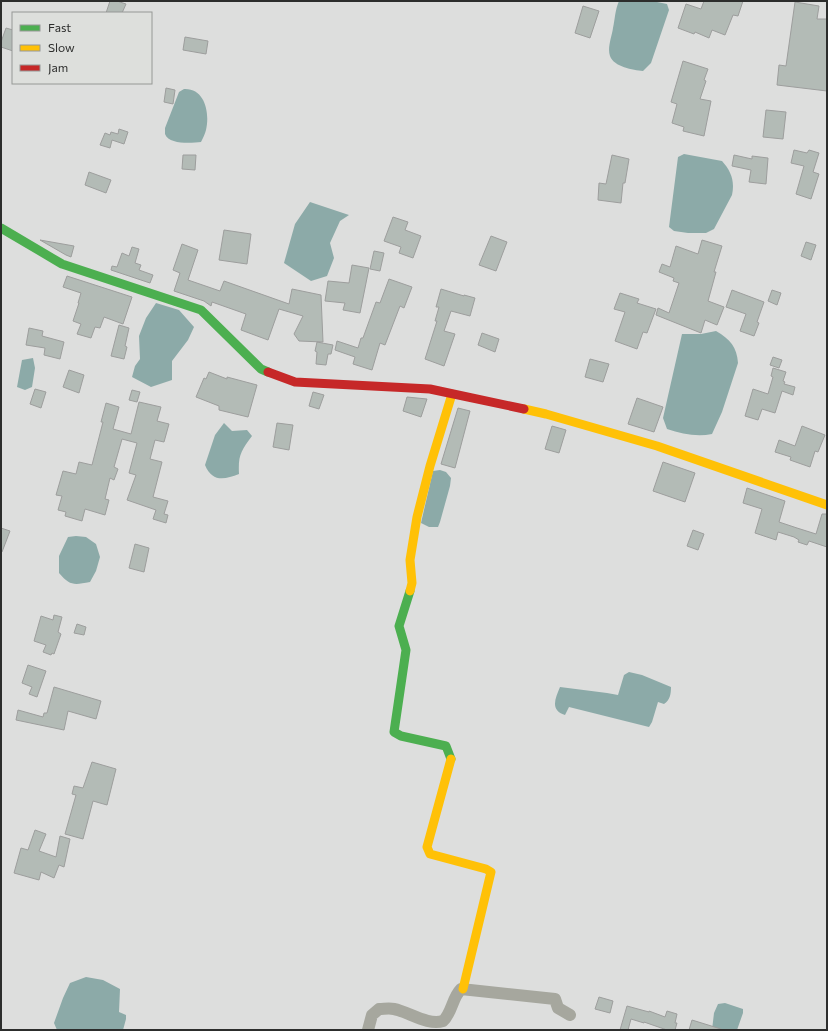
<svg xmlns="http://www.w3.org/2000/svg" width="828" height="1031" font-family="Commissioner,sans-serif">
<rect width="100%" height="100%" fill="#dddedd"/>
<!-- water -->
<path fill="#8caaa8" d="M619,1H652L667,4L669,10L651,63L643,71C633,70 614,67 610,56C607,48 612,36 613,28C615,19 615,10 619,1Z
M184,89C205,88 210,113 206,130C205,134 203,138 201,142C192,143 169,145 165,134C165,134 165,129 165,128L179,92Z
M684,154L722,161C731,171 735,181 732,195L714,229L706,233H688L674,231L669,227L678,157Z
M310,202L349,215L340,221L330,243L334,258L327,276L311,281L284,263L295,224Z
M156,303L179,310L194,327L188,340L172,361V380L151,387L132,377L135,366L140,359L139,336L146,318Z
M716,331C730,339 737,347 738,363L722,412L712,434C697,437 682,434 667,429L663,418L682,334H701Z
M33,358L35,368L32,387L25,390L17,387L22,360Z
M224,423L232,431L247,430L252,436C241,451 238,455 239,474C224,480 212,482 205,465L215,435Z
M440,470L446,472L451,478L450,486L440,522L438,527H429L421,523L433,471Z
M76,536L86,537L96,544L100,557L96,571L90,582C74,585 70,586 59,573V556L68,537Z
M629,672L642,675L671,687C671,694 670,700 664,704L658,702L652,722L649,727L569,707L565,715C550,710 555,699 560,687L607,693L618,695L624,675Z
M86,977L103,980L120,989L119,1012L126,1015V1019L123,1030H57L54,1023L63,998L70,983Z
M725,1003L743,1009V1013L737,1030H712L714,1013L718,1004Z"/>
<!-- building -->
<path fill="#b3bbb6" stroke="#9d9e9d" d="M110,1H117L126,4L122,13H106Z
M704,1H743L738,16L733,15L725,35L712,30L709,38L695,32L694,34L678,28L686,4L701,9Z
M795,2L819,6L817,19H827V91L777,85L779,65L786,66Z
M583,6L599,11L590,38L575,33Z
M6,28L13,30V51L1,47V42Z
M185,37L208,41L206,54L183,50Z
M683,61L708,69L704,80L706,81L700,99L711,101L704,136L683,131L684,127L672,123L677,104L671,102Z
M166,88L175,90L173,104L164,102Z
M766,110L786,112L783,139L763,137Z
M119,129L128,132L124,144L112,140L110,148L100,145L105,133L110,135L111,132L118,134Z
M794,150L807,153L809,150L819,153L813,172L819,174L811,199L796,194L804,166L791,163Z
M183,155H196L195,170L182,169Z
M612,155L629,159L625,183H623L621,203L598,200L599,183L606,184Z
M734,155L752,159V156L768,158L766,184L749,182L751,170L732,166Z
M89,172L111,180L106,193L85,185Z
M393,217L408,222L405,230L421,236L413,258L399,253L401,247L384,241Z
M224,230L251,234L247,264L219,260Z
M491,236L507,242L496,271L479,265Z
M40,240L74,246L71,257L66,255Z
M702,240L722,246L714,272H716L708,301L724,307L717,325L705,320L701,333L656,315L658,308L669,313L679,283L673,281L674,278L659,272L662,264L670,267L676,246L698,254Z
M806,242L816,245L811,260L801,256Z
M182,244L198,250L188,280L220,291L224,281L289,304L292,289L321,295L323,342L299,341L294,334L303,316L279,309L268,340L241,330L246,314L212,302L211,306L204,301L174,291L180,273L173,270Z
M132,247L139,249L135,263L141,265L139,270L153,275L150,283L111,270L112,266L117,267L122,253L129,256Z
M374,251L384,253L380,271L370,269Z
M352,265L369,268L360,313L343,310L345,303L325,301L328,281L349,283Z
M67,276L132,297L123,324L104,317L100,328L95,327L91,338L77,334L81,324L73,321L79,303H78L81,293L63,287Z
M389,279L412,287L404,308L400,306L385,345L380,343L372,370L353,364L355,357L335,350L337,341L358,348L361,338H363L376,302L380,303Z
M441,289L464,296V295L475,298L470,316L451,311L444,331L455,334L444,366L425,359L437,321H435L439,307H436Z
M732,290L764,302L757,322L759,323L754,336L740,331L746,314L726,307Z
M772,290L781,293L777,305L768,301Z
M620,293L639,299L637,303L656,309L647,333L643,332L637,349L615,341L625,312L614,309Z
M119,325L129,328L125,346L127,347L124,359L111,356Z
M29,328L43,331L42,336L64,342L60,359L44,355L45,348L26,345Z
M482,333L499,339L495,352L478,345Z
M317,342L333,345L331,354H328L326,365L316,364L317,352L315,351Z
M773,357L782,360L779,368L770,365Z
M590,359L609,364L603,382L585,377Z
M773,368L786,372L783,381L785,382L784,384L795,387L793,395L782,391L775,413L762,409L758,420L745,416L753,389L768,394L773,377L771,376Z
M69,370L84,375L79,393L63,387Z
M209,372L227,379V377L257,385L248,417L219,410V406L196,397L204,378L206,379Z
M35,389L46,392L41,408L30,404Z
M132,390L140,392L137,402L129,400Z
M313,392L324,395L319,409L309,406Z
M407,397L427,399L421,417L403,411Z
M637,398L663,407L654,432L628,424Z
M139,402L161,407L157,421L169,424L164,442L155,440L150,459L162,462L153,497L168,501L164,514L168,515L166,523L153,519L156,510L127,500L136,475L129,473L137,443L122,439L114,467L118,469L114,480L110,478L105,499L109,500L105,515L85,509L82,521L65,516L66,512L58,510L62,496L56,495L63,471L76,474L79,462L92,465L103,422H101L106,403L119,407L113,429L131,434Z
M458,408L470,411L455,468L441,464Z
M277,423L293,425L289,450L273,447Z
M552,426L566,430L559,453L545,449Z
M802,426L825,435L818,452L815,451L810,467L790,460L791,457L775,452L779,440L795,446Z
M663,462L695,473L685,502L653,491Z
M747,488L785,501L779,522L797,528L816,534L822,514H827V547L809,541L807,545L798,542L799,540L794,537L778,532L776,540L755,533L762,509L743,503Z
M1,528L10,531L2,552H1Z
M693,530L704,534L698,550L687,546Z
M135,544L149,548L144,572L129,568Z
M54,615L62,617L58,632L61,634L54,654L52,653L51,655L43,652L46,645L34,641L41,616L53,620Z
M77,624L86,627L84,635L74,633Z
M28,665L46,671L37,697L29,694L32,687L22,683Z
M54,687L101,701L96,719L68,711L64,730L16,720L18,710L43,717L44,713H47Z
M92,762L116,769L107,805L93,801L83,839L65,834L76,795L72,794L74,786L83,788Z
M35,830L46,834L39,851L56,857L60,836L70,839L64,867L59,865L54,878L41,872L39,880L14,873L21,848L28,850Z
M599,997L613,1001L610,1013L595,1009Z
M627,1006L649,1012V1011L665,1017L667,1011L677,1014L675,1023H677L675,1030H667L644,1022V1023L631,1019L628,1030H620Z
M692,1020L721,1029V1030H689Z"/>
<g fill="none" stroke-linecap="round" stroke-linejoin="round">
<!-- street -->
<path stroke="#a6a79e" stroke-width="12" d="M368,1030L372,1015L379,1009C384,1009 389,1008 394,1009C409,1012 428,1026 443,1021C452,1013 452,998 461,989L555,999L558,1008L570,1015"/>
<!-- fast -->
<path stroke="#4caf50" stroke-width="9" d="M1,228L62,264L201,310L261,369L268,372
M410,591L399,626L406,650L394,732L401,736L446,746L451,759"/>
<!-- slow -->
<path stroke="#ffc107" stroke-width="9" d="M524,409L546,414L657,446L827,505
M410,591L412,583L410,560L417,517L430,466L452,394
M451,759L427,847L430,854L486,869L491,872L463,989"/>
<!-- jam -->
<path stroke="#c62828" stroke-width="9" d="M268,372L295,382L430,389L524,409"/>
</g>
<!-- border -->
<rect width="828" height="1031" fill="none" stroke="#2c2d2c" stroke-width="4"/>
<!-- legend -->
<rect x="12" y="12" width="140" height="72" fill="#dddfdc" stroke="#969896"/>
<rect x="20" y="25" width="20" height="6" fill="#4caf50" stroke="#969896"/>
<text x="48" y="32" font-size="12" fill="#2c2d2c">Fast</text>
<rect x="20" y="45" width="20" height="6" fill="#ffc107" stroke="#969896"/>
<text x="48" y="52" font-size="12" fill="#2c2d2c">Slow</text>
<rect x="20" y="65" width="20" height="6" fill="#c62828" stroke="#969896"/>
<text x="48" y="72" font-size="12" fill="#2c2d2c">Jam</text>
</svg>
